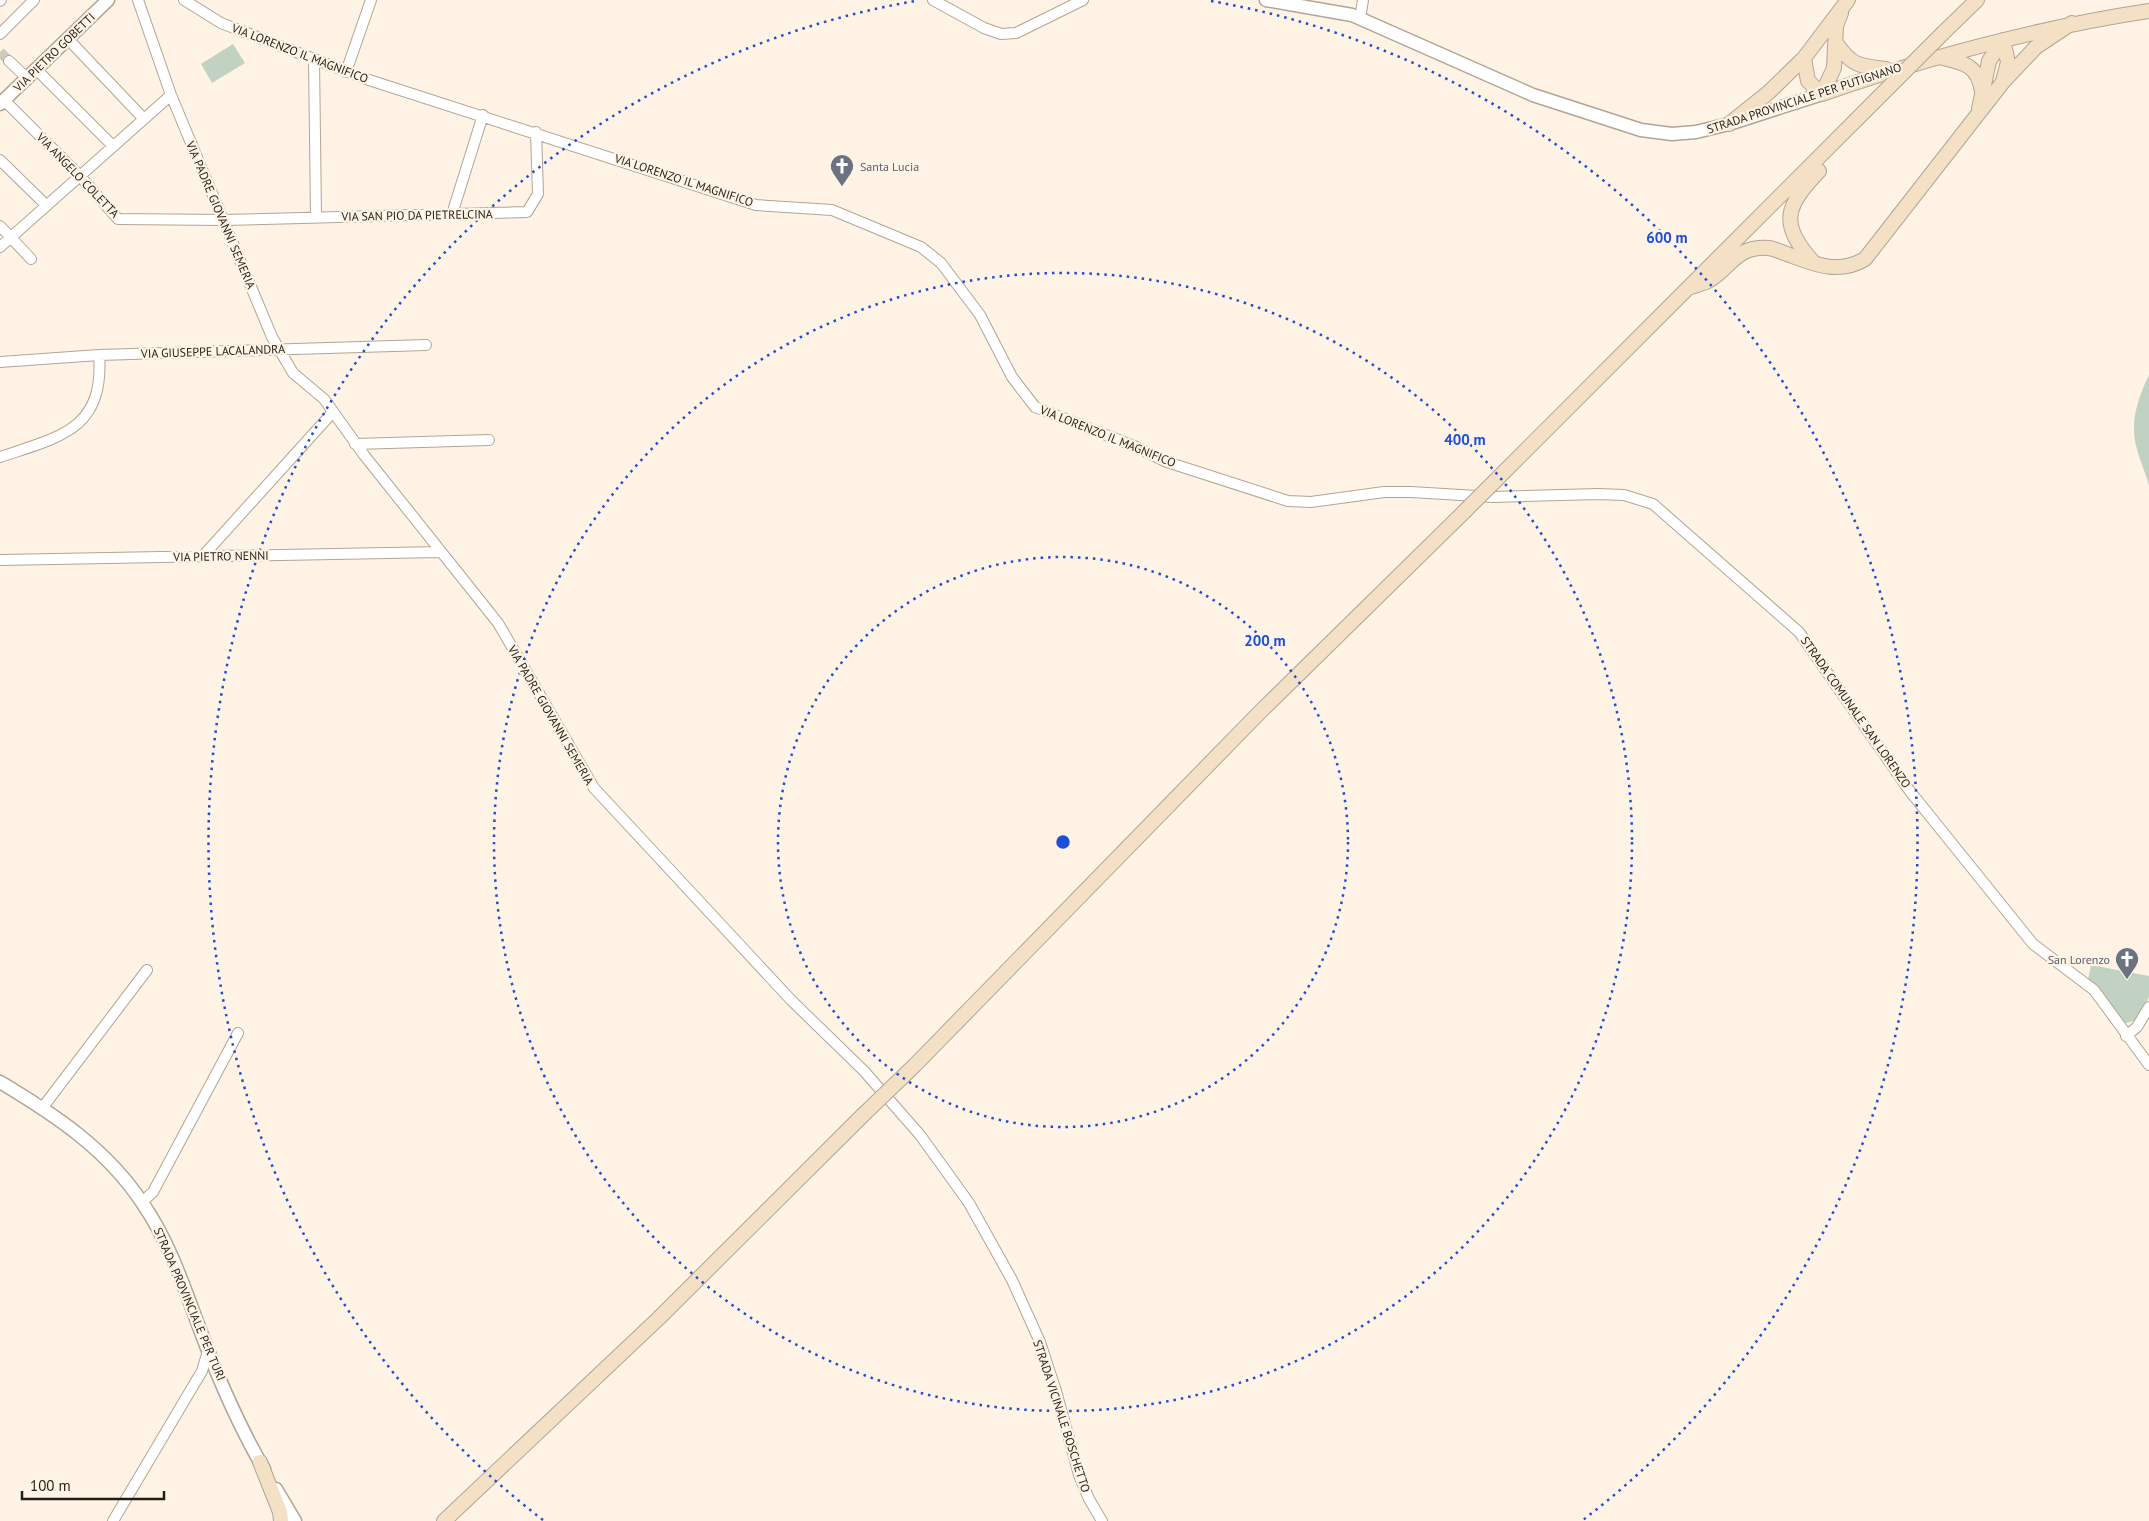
<svg xmlns="http://www.w3.org/2000/svg" width="2149" height="1521" font-family="'PT Sans',sans-serif">
<rect width="100%" height="100%" fill="#fef3e5"/>
<!-- green -->
<path fill="#c1d2c2" d="M233,44L245,63L212,83L201,64Z
M2149,375V486C2146,473 2140,462 2137,449C2129,423 2138,398 2149,375Z
M2091,965L2149,976V997L2137,1020L2123,1024L2088,980Z"/>
<g fill="none" stroke-linecap="round" stroke-linejoin="round">
<!-- minor-tunnel -->
<path stroke="#d2c8bc" stroke-width="10" stroke-dasharray="10 5" stroke-linecap="butt" d="M0,52L9,61"/>
<!-- minor casing -->
<g stroke="#b2a595" stroke-width="12">
<path id="minor" d="M138,0L171,95L272,337L293,373L324,399L364,455L498,623L594,788L791,1000L864,1071L920,1135L941,1164L969,1203L1012,1280L1040,1342L1056,1391L1079,1475L1089,1499L1102,1521
M184,0L221,23L366,79L756,205L832,210L921,247L941,263L980,315L1012,377L1035,407L1134,446L1167,462L1288,501L1311,502L1384,492H1411L1493,497L1598,494L1624,495L1653,504L1799,632L1909,790L2033,944L2094,990L2149,1065
M933,0L984,28L1001,34L1016,33L1083,0
M0,1L1,0
M1360,19L1363,0
M0,34L34,0
M67,38L144,119
M314,59L316,217
M9,61L27,78
M36,69L113,146
M346,72L371,0
M4,100L80,176L118,219L224,220L527,212L538,194L536,132
M0,160L46,205
M452,214L483,115
M0,226L31,259
M0,247L171,95
M0,362L99,355L426,345
M355,444L489,440
M0,457C59,437 105,430 99,355
M202,557L333,412
M0,560L441,552
M2126,1036L2137,1027L2149,1007
M43,1107L147,970
M142,1202L153,1192L238,1033
M113,1521L202,1371L208,1351"/>
</g>
<!-- tertiary casing -->
<g stroke="#b2a595" stroke-width="15">
<path id="tertiary" d="M1266,0L1352,15L1533,95L1641,130L1672,134L1696,132L1729,124L1822,94
M0,104L108,0
M0,1082C55,1115 107,1149 143,1204C170,1243 185,1290 202,1335C219,1380 240,1428 264,1469
M276,1489L295,1521"/>
</g>
<!-- secondary casing -->
<g stroke="#b2a595" stroke-width="16">
<path id="secondary" d="M1943,33L1977,0
M2003,40L2008,62L2003,81
M1836,43C1852,66 1859,66 1886,69
M1939,57C1964,63 1977,64 1982,91
M1804,58L1808,81L1822,94
M1822,94C1929,57 2037,28 2149,11
M1822,94L1834,68L1836,26L1841,13
M1979,109L1989,61L2003,40
M1729,124L1768,93L1804,58L1848,0
M1813,262C1779,223 1785,207 1819,171
M1691,287C1697,285 1705,283 1710,280C1733,265 1736,246 1769,248C1775,249 1781,252 1787,254C1814,264 1838,275 1865,259L2003,82L2036,47L2072,23
M1497,479L1876,100
M915,1065L1261,711L1464,512
M260,1462L280,1512L281,1521
M444,1521L659,1318L862,1116"/>
</g>
<!-- minor -->
<use href="#minor" stroke="#fff" stroke-width="10"/>
<!-- tertiary -->
<use href="#tertiary" stroke="#fff" stroke-width="12"/>
<!-- secondary -->
<use href="#secondary" stroke="#f3e0c5" stroke-width="14"/>
<!-- secondary-bridge casing -->
<g stroke="#b2a595" stroke-width="16" stroke-linecap="butt">
<path id="secondary-bridge" d="M1876,100L1943,33
M1464,512L1497,479
M862,1116L915,1065"/>
</g>
<!-- secondary-bridge -->
<use href="#secondary-bridge" stroke="#f3e0c5" stroke-width="14"/>
</g>
<!-- distance rings -->
<g fill="none" stroke="#1d4ed8" stroke-width="2.5" stroke-dasharray="2.5 5">
<circle cx="1063" cy="842" r="285"/>
<circle cx="1063" cy="842" r="569"/>
<path d="M543 1520A854 854 0 0 1 915 1M1211 1A854 854 0 0 1 1583 1520"/>
</g>
<!-- icons -->
<defs>
<g id="church-pin" transform="scale(1.25)"><path d="M0 17L-7.5 6A9.5 9.5 0 1 1 7.5 6Z" fill="#6b7280" stroke="#fef3e5"/><path d="M-1.2-6h2.4v3.5h3.3v2.4h-3.3V6h-2.4V-.1h-3.3v-2.4h3.3Z" fill="#fff"/></g>
</defs>
<g fill-rule="evenodd">
<use href="#church-pin" x="842" y="166"/>
<use href="#church-pin" x="2127" y="959"/>
</g>
<g text-anchor="middle" dominant-baseline="central" stroke-width="4.5" stroke-linejoin="round" paint-order="stroke">
<!-- street labels -->
<g font-size="12" fill="#221e17" stroke="#fef3e5">
<text transform="translate(54 52) rotate(-44)">VIA PIETRO GOBETTI</text>
<text transform="translate(300 53) rotate(21)">VIA LORENZO IL MAGNIFICO</text>
<text transform="translate(1804 98) rotate(-18)">STRADA PROVINCIALE PER PUTIGNANO</text>
<text transform="translate(78 175) rotate(46)">VIA ANGELO COLETTA</text>
<text transform="translate(684 180) rotate(18)">VIA LORENZO IL MAGNIFICO</text>
<text transform="translate(221 215) rotate(67)">VIA PADRE GIOVANNI SEMERIA</text>
<text transform="translate(417 215) rotate(-1)">VIA SAN PIO DA PIETRELCINA</text>
<text transform="translate(213 351) rotate(-2)">VIA GIUSEPPE LACALANDRA</text>
<text transform="translate(1108 436) rotate(22)">VIA LORENZO IL MAGNIFICO</text>
<text transform="translate(221 556) rotate(-1)">VIA PIETRO NENNI</text>
<text transform="translate(1856 712) rotate(55)">STRADA COMUNALE SAN LORENZO</text>
<text transform="translate(551 715) rotate(60)">VIA PADRE GIOVANNI SEMERIA</text>
<text transform="translate(190 1304) rotate(67)">STRADA PROVINCIALE PER TURI</text>
<text transform="translate(1062 1416) rotate(72)">STRADA VICINALE BOSCHETTO</text>
</g>
<!-- worship labels -->
<g font-size="12" fill="#5b616d" stroke="#fef3e5" text-anchor="start">
<text x="860" y="166">Santa Lucia</text>
<text x="2110" y="959" text-anchor="end">San Lorenzo</text>
</g>
</g>
<circle cx="1063" cy="842" r="8" fill="#1d4ed8" stroke="#fef3e5" stroke-width="2.5"/>
<g font-size="15" text-anchor="middle" font-weight="bold" fill="#1d4ed8" stroke="#fef3e5" stroke-width="4.5" stroke-linejoin="round" paint-order="stroke">
<text x="1667" y="243">600 m</text>
<text x="1465" y="445">400 m</text>
<text x="1265" y="646">200 m</text>
</g>
<!-- scale -->
<path d="M22 1491v8h142v-8" fill="none" stroke="#221e17" stroke-width="2.5"/>
<text x="30" y="1491" font-size="15" fill="#221e17" stroke="#fef3e5" stroke-width="4" paint-order="stroke">100 m</text>
</svg>
